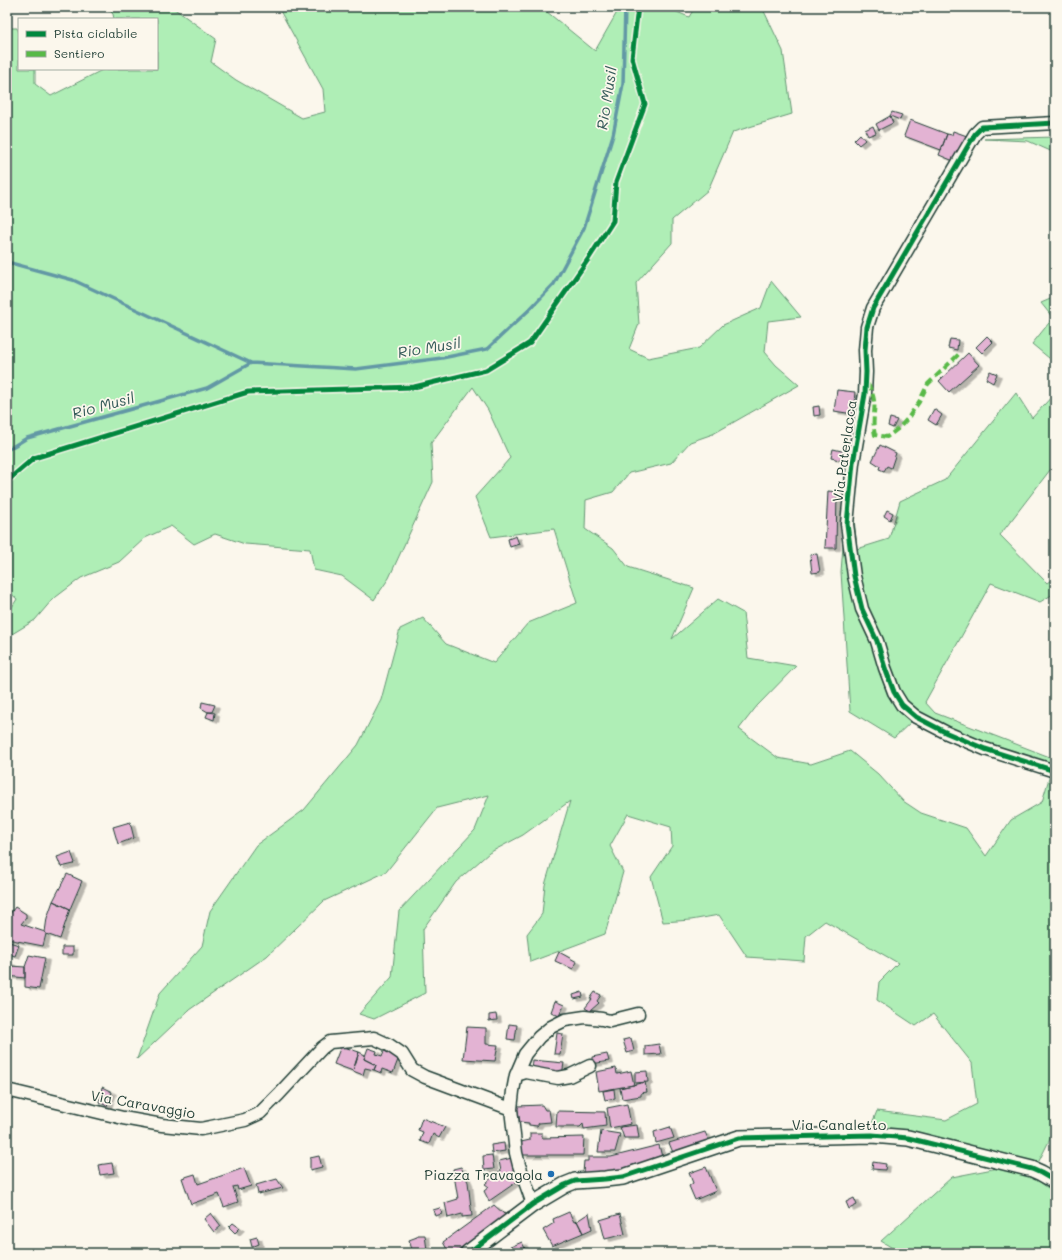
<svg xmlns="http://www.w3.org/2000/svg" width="1062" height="1260" font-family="Mali,sans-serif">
<defs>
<filter id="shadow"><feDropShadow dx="4.5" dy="2.5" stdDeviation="0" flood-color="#0004"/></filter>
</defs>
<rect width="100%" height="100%" fill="#fbf7ec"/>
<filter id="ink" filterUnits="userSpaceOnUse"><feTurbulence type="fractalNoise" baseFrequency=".025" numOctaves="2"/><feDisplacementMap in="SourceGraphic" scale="8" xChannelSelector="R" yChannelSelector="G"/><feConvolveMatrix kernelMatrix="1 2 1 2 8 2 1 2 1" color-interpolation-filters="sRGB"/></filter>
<g filter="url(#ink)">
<!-- green -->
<path fill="#afeeb6" stroke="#679675" d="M106,7H172L216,39L211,62L236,80L302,118L325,112L323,89L278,7H541L595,51L620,7H665L689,17L695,7H762L783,51L792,114L733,132L708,190L672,220V243L636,283L639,324L629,349L648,358L699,348L723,325L761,308L771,281L801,317L768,321L765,352L776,365L799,385L713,434L690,442L671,463L629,473L613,492L586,500L585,529L613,548L628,567L694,588L672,639L718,599L743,613L748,658L796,666L757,706L739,729L778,758L811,764L850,751L878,774L903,801L921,813L966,828L986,856L1011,820L1042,802L1050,775L911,722L894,738L850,711L841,572L849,467L857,549L889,539L900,501L945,480L1016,393L1032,418L1055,393V466L1050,470L1000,535L1047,583L1055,577V593L1040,602L991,583L925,702L935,713L1055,759V1129L1038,1163L871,1126L877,1111L946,1120L977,1104L972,1063L933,1014L916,1026L877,1000L879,982L898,963L825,921L806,936L804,961L747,957L719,915L691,920L663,922L651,877L672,846L671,827L628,814L610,846L623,872L605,934L530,962L527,934L542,914L545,885L570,801L523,835L489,853L456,882L423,929L425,993L374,1019L359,1014L392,977L399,911L475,830L489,795L437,808L386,872L324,901L267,956L189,1010L137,1059L160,993L202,946L210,911L256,845L304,810L358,745L381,700L400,629L423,618L446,644L494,663L528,623L577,603L554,529L491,537L475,497L510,458L488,410L473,387L431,443L433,482L389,578L374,600L342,576L314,570L310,549L245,544L215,534L194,544L171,526L145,538L119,562L81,578L52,600L35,620L12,634L7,638V615L17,599L7,590V545L8,544L7,539V28H17L19,32V69H35V84L51,96L104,69H157V19H114L113,14Z
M1055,137V153L1028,141L984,139Z
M1055,297V363L1032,344L1053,318L1041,303Z
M998,1168L1033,1177L1055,1193V1253H891L894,1249L881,1241L952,1177Z"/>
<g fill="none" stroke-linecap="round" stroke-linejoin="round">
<!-- stream -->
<path stroke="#6298a5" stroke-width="3.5" d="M7,262L73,280L251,363
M7,450L27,438L207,388L251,363L356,369L442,358L487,349L529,310L554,284L584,228L613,135L623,84L625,7"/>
</g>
<!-- building -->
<path fill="#e3b3d3" stroke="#1f3d34" filter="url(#shadow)" d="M892,112L902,115L900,120L890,116Z
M890,116L893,123L879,130L876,124Z
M910,120L947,134L941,150L904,136Z
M873,126L876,133L868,136L865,130Z
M953,131L967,136L956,162L939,155L947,134L952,135Z
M860,134L865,140L859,145L854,140Z
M987,336L993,342L982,353L976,347Z
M950,339L958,340L957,350L948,348Z
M968,353L979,365L949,392L939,381Z
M990,371L997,374L993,383L986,379Z
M837,390L855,392L853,414L834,411Z
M819,406L820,415L814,416L813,407Z
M934,409L942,415L936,425L928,420Z
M890,418L897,420L893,428L888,426Z
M880,445L896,453L891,468L887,466L884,471L879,469L880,466L872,461Z
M833,449L846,452L844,461L831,458Z
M828,491L837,492L836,548H825Z
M887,510L893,513L890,520L884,516Z
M516,536L519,544L510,547L508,539Z
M817,554L820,572L812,573L810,555Z
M202,702L215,705L212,712H208L201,708Z
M208,712L215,713L214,720L206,717Z
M130,822L134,838L118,844L113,827Z
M71,852L75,863L74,864L61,867L57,857Z
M67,874L82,881L70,909L53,901Z
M53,901L70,909L60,939L46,934L45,932L47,918Z
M15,907L26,914V918L21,924L45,932L46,934L43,946L7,939V918Z
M9,942L19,945L15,956L7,953Z
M62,947H73V955H62Z
M559,952L577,962L573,969L555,961Z
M29,955L45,958L39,989L25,987V967Z
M7,962L11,963V966L25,967V978L7,976Z
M582,992L583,997L574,999L573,995Z
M595,992L601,995L597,1001L599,1003L590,1011L585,1008L592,999H590Z
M555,1001L564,1005L559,1016L551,1012Z
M496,1014L497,1020L489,1021V1015Z
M509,1024L517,1025L515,1040L507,1039Z
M467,1027L486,1028V1044L498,1045L495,1061L463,1059Z
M557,1033L563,1034L560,1054H554Z
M631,1038L634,1051L627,1053L623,1040Z
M659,1044L661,1054L645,1055V1046Z
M341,1046L359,1052L353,1071L334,1064Z
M368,1048L377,1051L376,1054L382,1056L384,1051L399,1057L393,1073L382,1069L381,1073L374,1070L376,1065L364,1059Z
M359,1052L365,1055L364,1059L376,1065L374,1070L365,1068L363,1075L353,1071Z
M607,1054L609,1061L592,1064V1057Z
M532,1060L564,1063L562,1075L531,1071Z
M616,1068L617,1074L631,1071L634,1085L599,1091L596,1072Z
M647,1071L648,1082L635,1083V1072Z
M645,1082L647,1092L641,1093V1096L622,1099L620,1088Z
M102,1087L112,1092L107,1106L99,1102Z
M614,1089L615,1098L605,1100L603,1091Z
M627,1104L631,1124L610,1128L607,1108Z
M542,1105L545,1110H549L551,1122L539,1123L537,1126L529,1125V1123L520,1122L517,1106Z
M557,1111L605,1112L606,1126L584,1129L583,1124L580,1127H556Z
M422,1118L445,1127L439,1138L433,1134L429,1144L420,1141L423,1132L418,1130Z
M637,1125L639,1138H624L620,1127Z
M670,1127L674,1138L656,1143L654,1132Z
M601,1131L620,1134L615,1152H598Z
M705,1132L710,1143L674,1155L669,1143Z
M530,1133H542V1138L584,1137L583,1155H522L521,1142L530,1140Z
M504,1143L505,1151L492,1153L491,1145Z
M659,1145L663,1161L614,1173H583L584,1161H588V1157H611Z
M492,1155L494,1169L484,1170L483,1156Z
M319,1156L322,1167L310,1170V1158Z
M512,1158L518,1181L489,1201L484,1191L489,1187L485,1184L498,1172L501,1171L499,1161Z
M873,1162L886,1164L885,1170L872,1169Z
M112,1163L114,1173L100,1175L98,1165Z
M461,1167L468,1182L472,1216L462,1217V1214L448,1218L445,1203L458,1199L453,1169Z
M706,1167L716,1191L695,1200L689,1186L693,1183L689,1173Z
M244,1168L251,1186L238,1190L237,1186L233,1187L238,1202L224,1207L219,1194L191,1204L182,1178L195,1174L198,1184Z
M277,1179L283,1188L258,1194L256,1185Z
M854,1198L857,1205L849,1209L846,1202Z
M494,1205L504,1214L509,1211L511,1216L471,1244L453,1253H449L443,1242Z
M440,1208L442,1214L435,1216L433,1210Z
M569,1212L574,1222L577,1221L583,1233L552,1246L543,1230L554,1223L553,1219Z
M211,1213L221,1226L214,1232L204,1219Z
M589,1213L592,1229L583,1233L577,1221Z
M620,1214L625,1234L605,1239L600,1220Z
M233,1223L240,1228L235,1233L229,1227Z
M418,1235H425L427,1250L413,1253L409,1240L417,1237Z
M257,1237L259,1244L252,1247L250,1239Z
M522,1242L527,1253H502L501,1251Z"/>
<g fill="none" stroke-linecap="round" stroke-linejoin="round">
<!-- minor casing -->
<g stroke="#1f3d34" stroke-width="15">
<path id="minor" d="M1055,123L982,127L975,134L873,308L867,327L865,350L866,372L865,394L853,463L847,524L854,576L862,609L877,641L885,668L894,692L902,705L916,717L947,733L985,749L1055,771
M516,1075L525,1054L539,1037L551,1027L565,1020L585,1017L602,1019L610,1021L638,1014
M7,1090L123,1118L162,1125L201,1129L245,1120L260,1113L279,1094L322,1048L330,1042L374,1038L389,1045L402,1054L412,1070L425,1077L511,1109
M533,1204L519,1165L516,1153L511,1109L513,1091L516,1075L526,1072L558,1078L569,1076L590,1066"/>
</g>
<!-- tertiary casing -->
<g stroke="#1f3d34" stroke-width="18">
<path id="tertiary" d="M468,1253L533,1204L565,1185L575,1181L605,1179L623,1177L739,1138L872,1135L908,1138L1032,1169L1041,1173L1055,1181"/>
</g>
<!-- minor -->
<use href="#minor" stroke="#fbf7ec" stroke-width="12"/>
<!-- tertiary -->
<use href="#tertiary" stroke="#fbf7ec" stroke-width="15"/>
<!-- quiet -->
<path stroke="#58b947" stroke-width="4" stroke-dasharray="8 4" stroke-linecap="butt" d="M867,383C881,404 870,415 875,435L887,437L899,428L908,418L919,402L928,384L959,354"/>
<!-- cycleway casing -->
<g stroke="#fbf7ec" stroke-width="8">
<path id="cycleway" d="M1055,123L982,127L975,134L873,308L867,327L865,350L866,372L865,394L853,463L847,524L854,576L862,609L877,641L885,668L894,692L902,705L916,717L947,733L985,749L1055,771
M7,481L34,458L248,392L414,387L486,370L530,343L589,258L613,221L616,182L645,104L632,58L638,7
M468,1253L533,1204L565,1185L575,1181L605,1179L623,1177L739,1138L872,1135L908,1138L1032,1169L1041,1173L1055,1181"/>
</g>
<!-- cycleway -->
<use href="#cycleway" stroke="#00873e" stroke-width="5"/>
</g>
</g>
<!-- markers -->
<circle fill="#1f6fb2" stroke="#fbf7ec" stroke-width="1.5" cx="551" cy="1174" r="4"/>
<g text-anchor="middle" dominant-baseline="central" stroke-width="3.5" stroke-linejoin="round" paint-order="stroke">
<!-- street labels -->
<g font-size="14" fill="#1f3d34" stroke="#fbf7ec">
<text transform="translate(844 451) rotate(-82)">Via Paterlacca</text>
<text transform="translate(143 1104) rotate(10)">Via Caravaggio</text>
<text x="839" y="1124">Via Canaletto</text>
</g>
<!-- poi labels -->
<g font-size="14" fill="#1f3d34" stroke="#fbf7ec" text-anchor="end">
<text x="543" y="1174">Piazza Travagola</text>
</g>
<!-- water labels -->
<g font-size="15" font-style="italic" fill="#355b5a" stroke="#fbf7ec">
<text transform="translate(606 98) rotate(-81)">Rio Musil</text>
<text transform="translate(429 347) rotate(-9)">Rio Musil</text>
<text transform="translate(103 405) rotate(-15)">Rio Musil</text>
</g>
</g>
<!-- margin -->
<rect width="1062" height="1260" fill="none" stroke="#fbf7ec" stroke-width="24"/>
<rect x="12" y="12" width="1038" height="1236" fill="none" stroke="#1f3d34" stroke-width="1.5" filter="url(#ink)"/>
<!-- legend -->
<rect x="18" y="18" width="140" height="52" fill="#fbf7ec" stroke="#a3ada2"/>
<rect x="26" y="31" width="20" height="6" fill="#00873e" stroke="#a3ada2"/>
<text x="54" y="38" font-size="12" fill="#1f3d34">Pista ciclabile</text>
<rect x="26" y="51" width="20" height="6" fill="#58b947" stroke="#a3ada2"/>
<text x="54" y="58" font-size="12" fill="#1f3d34">Sentiero</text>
</svg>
